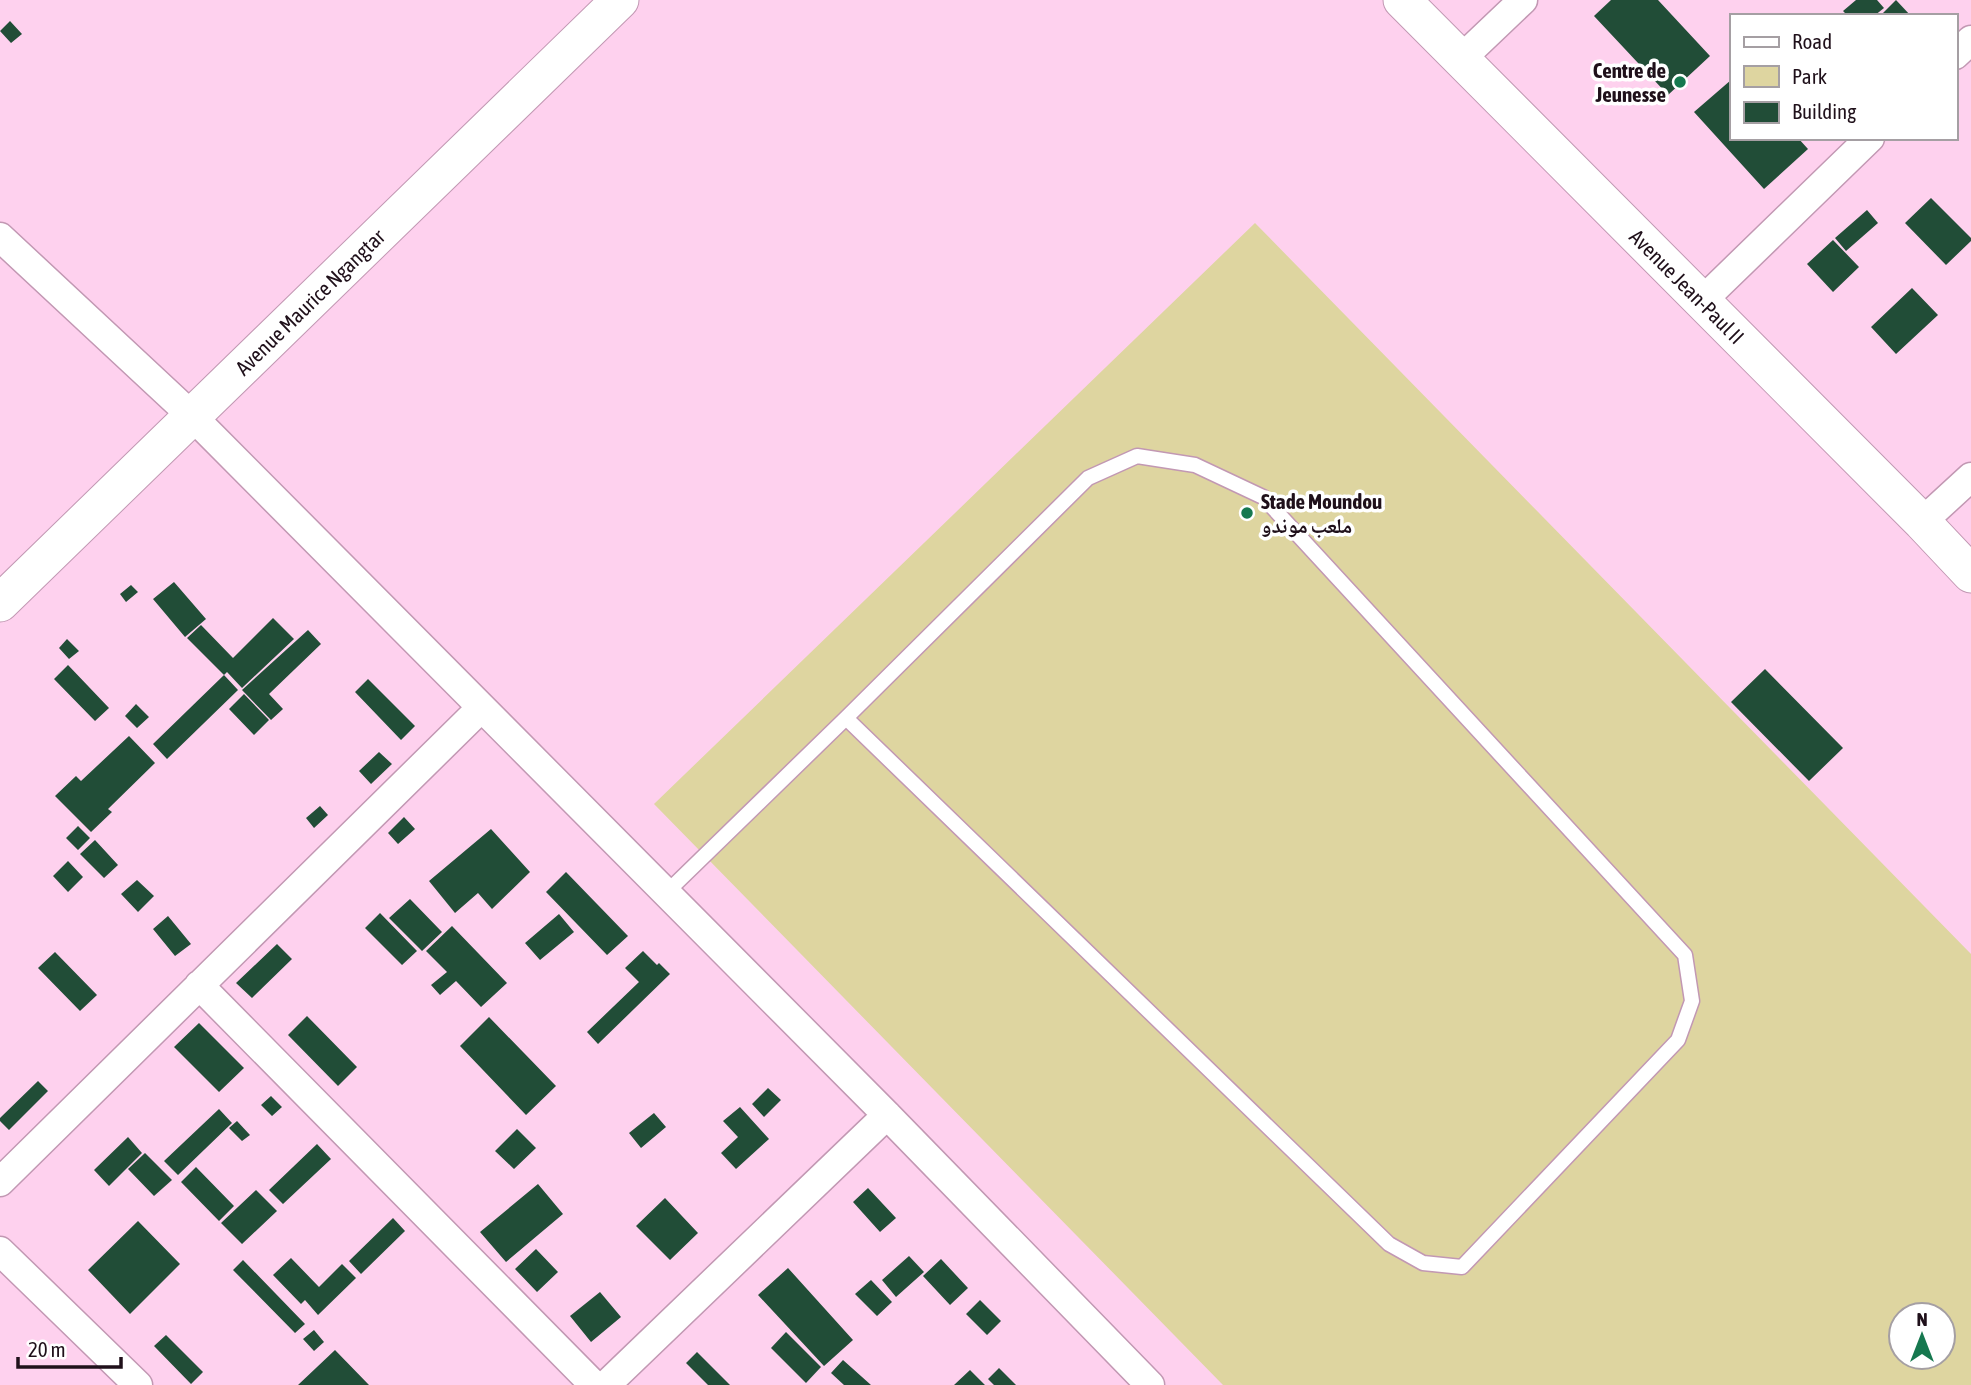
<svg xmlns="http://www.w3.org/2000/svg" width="1971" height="1385" font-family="'Asap Condensed','Noto Naskh Arabic',sans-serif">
<rect width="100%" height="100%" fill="#fed1ee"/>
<!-- green -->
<path fill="#ded5a0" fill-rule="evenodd" d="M1255,223L1971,954V1385H1223L654,804ZM1901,1315H1943V1357H1901Z"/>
<!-- building -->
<path fill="#214d37" d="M1611,0H1658L1710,56L1668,95L1594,16Z
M1856,0H1877L1884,8L1874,16H1848L1843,11Z
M1896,0L1911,16H1880Z
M10,21L22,34L11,43L0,31Z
M1731,80V138H1798L1808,149L1764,189L1694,112Z
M1931,198L1971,238V241L1946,265L1905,223Z
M1867,210L1878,223L1846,251L1835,238Z
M1833,240L1859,267L1833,292L1807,264Z
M1912,288L1938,315L1896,354L1871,327Z
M174,582L206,619L185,637L153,599Z
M131,585L138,592L126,602L120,594Z
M273,618L294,639L242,688L227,672L224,675L238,690L167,759L153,744L224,675L187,638L201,625L233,658Z
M308,630L321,644L269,694L283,709L271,720L242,690Z
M67,639L79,651L69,659L59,648Z
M68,665L109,708L95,721L54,679Z
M1765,669L1843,748L1809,781L1731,702Z
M368,679L415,726L401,740L355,692Z
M244,694L269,720L254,735L229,709Z
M136,704L149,717L137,728L125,716Z
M129,736L155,763L108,809L112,812L91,832L55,796L76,776L81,781Z
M379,752L392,764L371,784L359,771Z
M320,806L328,815L314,828L306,818Z
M404,817L415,829L398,844L388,833Z
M78,826L90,838L78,850L66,838Z
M491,829L530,872L492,909L478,893L455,913L429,881Z
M95,840L118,865L104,878L80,854Z
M68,861L83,877L68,892L53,876Z
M566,872L628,936L607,955L546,892Z
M137,880L154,896L138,912L121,894Z
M410,899L442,932L422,951L389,918Z
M380,913L417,951L402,965L365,928Z
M559,914L574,932L540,960L525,943Z
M168,916L191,944L175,956L153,929Z
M452,926L507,983L481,1007L456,981L440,995L431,985L447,972L426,951Z
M277,944L292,959L252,998L236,983Z
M643,951L657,965L659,963L670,974L598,1044L587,1032L639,982L625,968Z
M55,952L97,995L80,1011L38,968Z
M307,1016L357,1067L338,1086L288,1035Z
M489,1017L556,1086L526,1115L460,1046Z
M199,1023L244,1068L219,1092L174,1047Z
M38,1081L48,1091L9,1130L0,1121V1118Z
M768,1088L781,1100L764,1117L752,1104Z
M271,1096L282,1107L272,1116L261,1105Z
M740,1107L769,1139L736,1169L721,1153L738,1137L723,1121Z
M219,1109L232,1123L178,1175L164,1161Z
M654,1113L666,1127L641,1148L629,1133Z
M237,1121L250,1135L242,1141L229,1128Z
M517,1129L536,1148L514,1169L495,1151Z
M128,1137L142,1153L109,1186L94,1170Z
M317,1144L331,1159L283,1204L269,1190Z
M145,1153L172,1180L154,1196L128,1169Z
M196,1167L234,1206L219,1221L181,1182Z
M538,1184L563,1214L506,1262L480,1232Z
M868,1188L896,1218L880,1232L853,1202Z
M256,1190L277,1211L242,1244L221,1223Z
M665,1198L698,1233L670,1260L636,1226Z
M393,1218L405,1231L361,1274L349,1261Z
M138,1221L180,1264L130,1314L88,1270Z
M536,1249L558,1272L537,1292L515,1269Z
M909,1256L924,1272L896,1297L882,1280Z
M291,1258L319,1287L342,1264L356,1278L318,1315L305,1300L301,1304L273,1275Z
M941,1259L968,1288L950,1305L923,1276Z
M243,1260L305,1324L295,1333L233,1270Z
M788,1268L853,1340L824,1366L758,1295Z
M871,1280L892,1302L877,1316L855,1294Z
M600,1292L621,1317L591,1342L570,1316Z
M980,1300L1001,1321L987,1335L966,1314Z
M314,1330L324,1342L314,1351L303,1339Z
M786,1332L821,1367L806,1383L771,1348Z
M166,1335L203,1372L191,1384L154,1346Z
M335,1350L369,1385H298Z
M697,1352L730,1385H708L686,1363Z
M843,1360L871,1385H844L831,1373Z
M999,1368L1016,1385H994L988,1379Z
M970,1370L985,1385H954Z"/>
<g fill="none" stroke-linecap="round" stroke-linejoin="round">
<!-- service casing -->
<g stroke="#c298b3" stroke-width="17">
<path id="service" d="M666,893L846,718L1088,478L1137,456L1195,465L1263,497L1685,955L1692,1001L1678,1040L1462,1267L1423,1263L1389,1244L846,718"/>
</g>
<!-- minor casing -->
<g stroke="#c298b3" stroke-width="31">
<path id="minor" d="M1955,55L1971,40
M1461,59L1523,0
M0,237L191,415L887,1115L1150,1385
M1702,301L1870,138
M1922,522L1971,477
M199,985L594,1385
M0,1182L481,708
M0,1251L138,1385
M606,1385L887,1115"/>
</g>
<!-- tertiary casing -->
<g stroke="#c298b3" stroke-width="39">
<g id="tertiary">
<path id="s1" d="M1402,0L1922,522L1971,574"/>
<path id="s2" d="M0,603L620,0"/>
</g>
</g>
<!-- service -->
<use href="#service" stroke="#fff" stroke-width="14"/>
<!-- minor -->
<use href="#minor" stroke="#fff" stroke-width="28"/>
<!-- tertiary -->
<use href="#tertiary" stroke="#fff" stroke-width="37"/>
</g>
<!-- markers -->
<g fill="#16784f" stroke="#fff" stroke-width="2.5">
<circle cx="1680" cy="82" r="7"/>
<circle cx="1247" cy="513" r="7"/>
</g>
<g text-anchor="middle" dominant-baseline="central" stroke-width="7" stroke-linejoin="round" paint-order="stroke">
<!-- poi labels -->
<g font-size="21" font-weight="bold" fill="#1f101a" stroke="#fff" text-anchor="end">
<text x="1666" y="70">Centre de<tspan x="1666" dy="24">Jeunesse</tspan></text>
<text x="1261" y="501" text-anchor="start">Stade Moundou<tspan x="1261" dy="24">ملعب موندو</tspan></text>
</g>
<!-- street labels -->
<g font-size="21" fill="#1f101a" stroke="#fff">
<text stroke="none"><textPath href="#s1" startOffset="404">Avenue Jean-Paul II</textPath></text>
<text stroke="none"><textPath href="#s2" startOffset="432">Avenue Maurice Ngangtar</textPath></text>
</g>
</g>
<!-- legend -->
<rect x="1730" y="14" width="228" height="126" fill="#ffffff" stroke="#a59fa3" stroke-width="2"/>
<rect x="1744" y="37" width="35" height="10" fill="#ffffff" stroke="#a59fa3" stroke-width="2"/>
<text x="1792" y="49" font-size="21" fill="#1f101a">Road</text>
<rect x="1744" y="66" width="35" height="21" fill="#ded5a0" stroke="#a59fa3" stroke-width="2"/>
<text x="1792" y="84" font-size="21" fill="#1f101a">Park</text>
<rect x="1744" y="102" width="35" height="21" fill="#214d37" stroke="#a59fa3" stroke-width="2"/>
<text x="1792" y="119" font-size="21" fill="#1f101a">Building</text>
<!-- north arrow -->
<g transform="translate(1922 1336)"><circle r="33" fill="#ffffff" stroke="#a59fa3" stroke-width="2"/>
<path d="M0-5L12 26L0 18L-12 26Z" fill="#16784f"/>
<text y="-10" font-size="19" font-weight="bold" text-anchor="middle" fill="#1f101a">N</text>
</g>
<!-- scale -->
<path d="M18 1357v10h103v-10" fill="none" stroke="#1f101a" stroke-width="3.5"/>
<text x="28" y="1357" font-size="21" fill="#1f101a" stroke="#ffffff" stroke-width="5" paint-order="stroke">20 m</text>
</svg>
